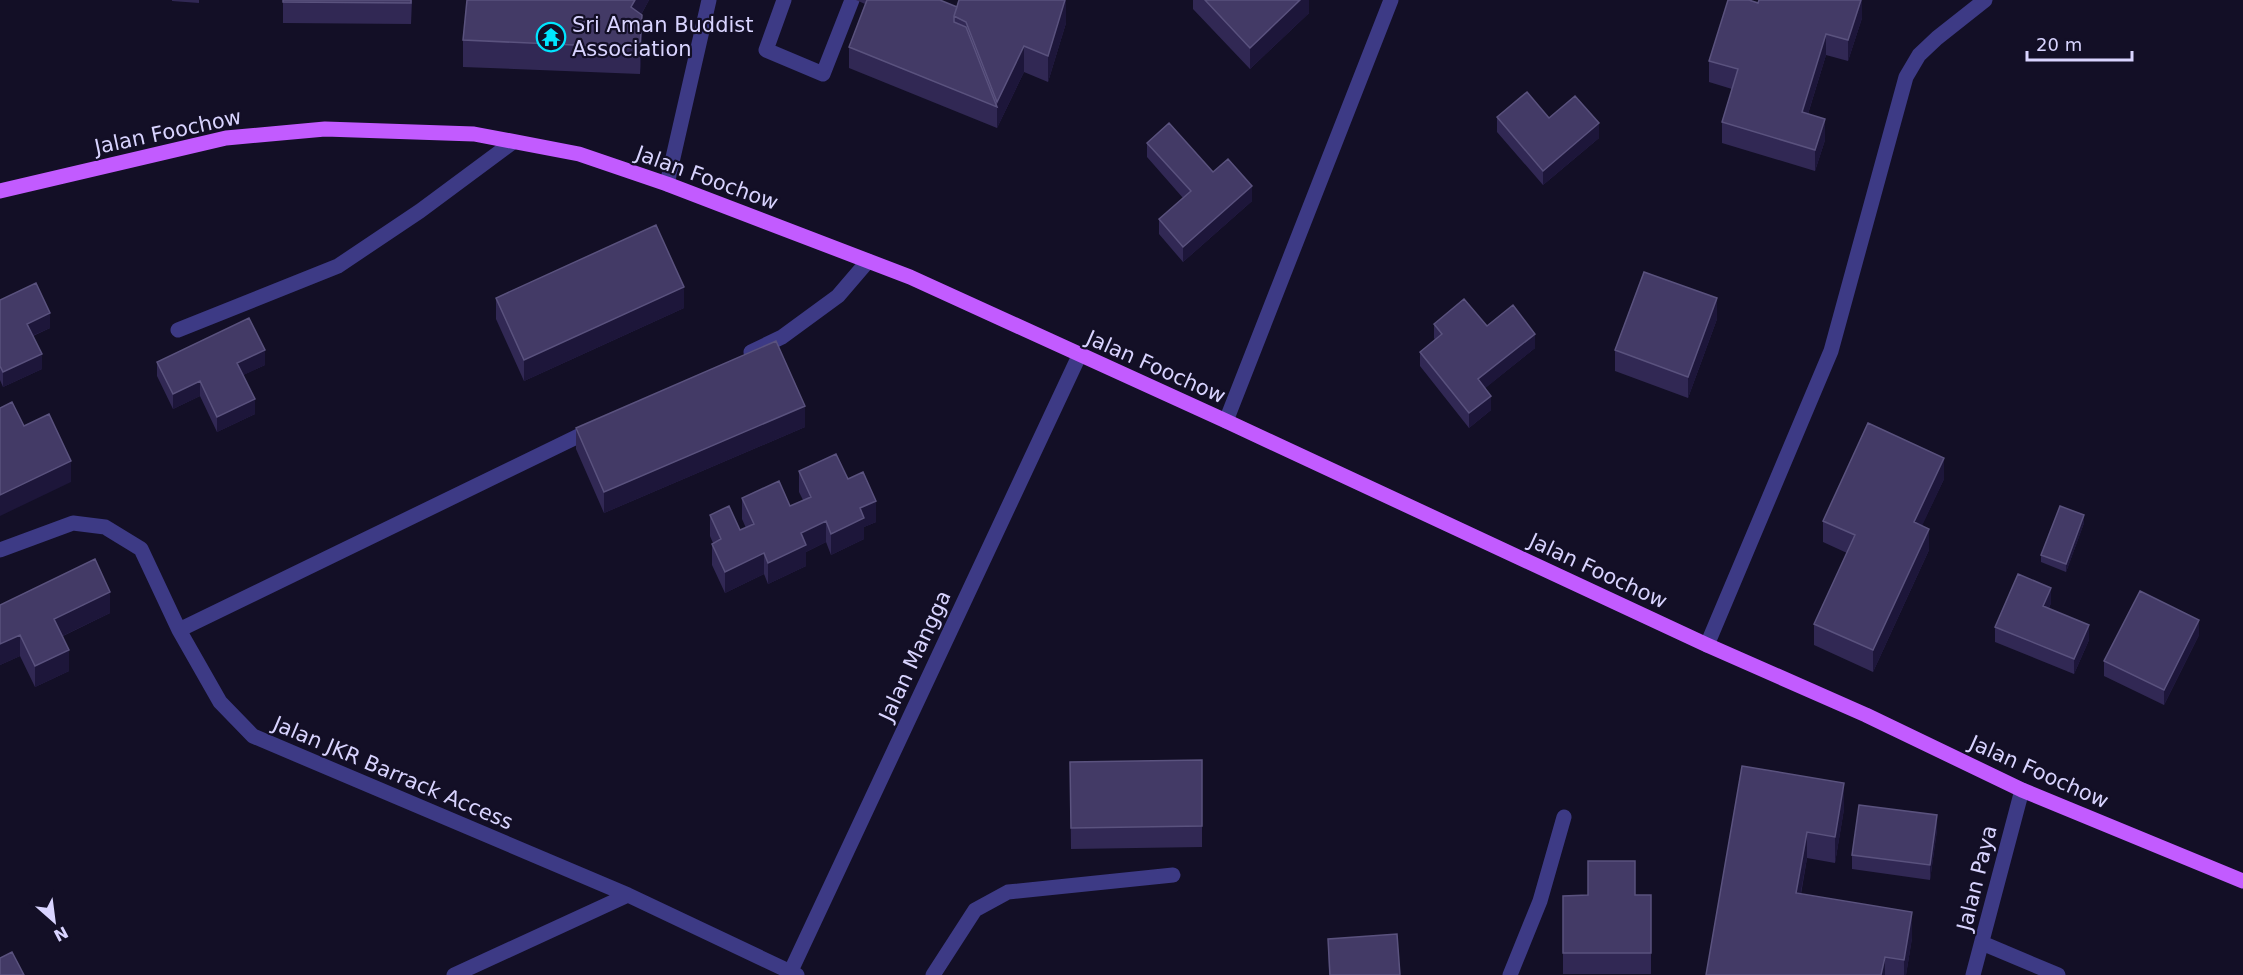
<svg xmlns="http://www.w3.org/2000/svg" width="2243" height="975" font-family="'DejaVu Sans',sans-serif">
<rect width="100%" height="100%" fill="#130f26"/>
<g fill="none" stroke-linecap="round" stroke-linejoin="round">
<!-- minor -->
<path stroke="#3d3a85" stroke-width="15" d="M784,0L766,50L823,74L852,0
M667,184L709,0
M178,330L338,266L420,211L513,142
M751,352L782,337L838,296L868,261
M1226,421L1391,0
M0,550L73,523L105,527L141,549L179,630L220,702L253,736L628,895L797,975
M179,630L595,428
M1707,645L1831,351L1906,77L1919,55L1937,38L1985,0
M1982,943L2058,975
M454,975L628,895
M789,975L1079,356
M933,975L975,910L1008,892L1173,875
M1510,975L1540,901L1564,817
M1973,975L2022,790"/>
<!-- major -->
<path stroke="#c25bff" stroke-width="15" d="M0,191L226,138L325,129L474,134L579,154L667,184L910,277L1226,421L1707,645L1866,715L2022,790L2243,881"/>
</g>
<!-- wall -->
<path fill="#312854" d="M172,0H199V3L172,1Z
M283,0H412L411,24L283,23Z
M467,0H649L641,15L642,41L640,74L463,67V40Z
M856,0H940L957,7L1066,0V23L1048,82L1024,72L997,128L849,68V47L865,4Z
M1193,0H1309V13L1250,69L1193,9Z
M1862,0V18L1848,61L1826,55L1808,114L1825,140L1815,171L1722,143V122L1732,89L1709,82V61L1758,3Z
M1497,117L1549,118L1599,138L1543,185L1497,132Z
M1147,143L1213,172L1252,201L1183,262L1159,234V219L1183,198L1147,157Z
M496,298L684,308L524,381L496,319Z
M0,300L50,328L33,336L42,369L3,387L0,380Z
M1717,319L1688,398L1615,371V350Z
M1434,324L1487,326L1535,348L1485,388L1491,410L1469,428L1420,366V352L1435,340L1434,338Z
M157,362L265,365L243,375L255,414L217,432L200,396L173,409L157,376Z
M805,427L604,513L576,449V428Z
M799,471L848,479L876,522L864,527V539L831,555L826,542L806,552V566L768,584L764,574L725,593L712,565V544L713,543L710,536V515L740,530L746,528L742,519V498L790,506L803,500L799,492Z
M1944,479L1922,525L1929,550L1873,672L1814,645V624L1847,553L1823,542V521Z
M2084,523L2066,572L2041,562V555Z
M2051,603L2049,608L2089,640L2074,674L1995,642V627Z
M0,605L110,613L63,636L69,671L35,687L20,656L0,665Z
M2199,635L2164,705L2104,676V661Z
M1202,760V847L1071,849L1070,762Z
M1742,766L1844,809L1835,863L1807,858L1801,894L1912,938L1906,975H1706Z
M1937,830L1930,880L1852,869V855Z
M1651,895V974H1563V896Z
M1328,939L1400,975H1329Z"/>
<!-- shaded-wall -->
<path fill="#1d163a" d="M635,0H649L631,33V7Z
M1065,0H1066V23L1048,82V56Z
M1300,0H1309V13L1250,69V48Z
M1861,0H1862V18L1848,61V40Z
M642,15V41L640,74V48Z
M1826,34V55L1802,133V112Z
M1024,46V72L997,128V102Z
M1825,119V140L1815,171V150Z
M1599,123V138L1543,185V171Z
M1252,186V201L1183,262V247Z
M684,287V308L524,381V360Z
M1717,298V319L1688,398V377Z
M50,313V328L27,338V324Z
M1535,334V348L1478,394V379Z
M265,350V365L237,378V363Z
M42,354V369L3,387V372Z
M200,381V396L173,409V394Z
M1491,396V410L1469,428V413Z
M255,399V414L217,432V417Z
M805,406V427L604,513V492Z
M1944,458V479L1914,543V522Z
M71,461V482L0,516V495Z
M876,501V522L864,527V539L831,555V534L860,508Z
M2084,515V523L2066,572V564Z
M826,521V542L806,552V566L768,584V563L801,533Z
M1929,529V550L1873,672V650Z
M764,553V574L725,593V572Z
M2051,588V603L2043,621V606Z
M110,592V613L54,640V619Z
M2199,620V635L2164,705V690Z
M2089,625V640L2074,674V659Z
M20,635V656L0,665V644Z
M69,650V671L35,687V666Z
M1844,783V809L1835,863V837Z
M1937,815V830L1930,880V865Z
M1807,832V858L1796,919V893Z
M1912,912V938L1906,975H1904V960Z
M1885,957V975H1881Z"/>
<!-- building -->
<path fill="#433a66" stroke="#5a527e" stroke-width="1.5" d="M283,0H411V3L283,2Z
M467,0H635L631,7L642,15L640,48L463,40Z
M867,0H940L957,7L954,16V22L966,27L997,107L849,47Z
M959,0H1065L1048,56L1024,46L997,102L966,22L954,16Z
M1205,0H1300L1250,48Z
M1728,0H1749L1758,3L1759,0H1861L1848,40L1826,34L1802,112L1825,119L1815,150L1722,122L1738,69L1709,61Z
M1527,92L1549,118L1575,96L1599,123L1543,171L1497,117Z
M1169,123L1213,172L1228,159L1252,186L1183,247L1159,219L1191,191L1147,143Z
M656,225L684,287L524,360L496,298Z
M1644,272L1717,298L1688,377L1615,350Z
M36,283L50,313L27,324L42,354L3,372L0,366V300Z
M1464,299L1487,326L1513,305L1535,334L1478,379L1491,396L1469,413L1420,352L1442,334L1434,324Z
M249,318L265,350L237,363L255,399L217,417L200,381L173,394L157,362Z
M776,341L805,406L604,492L576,428Z
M12,402L24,426L49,414L71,461L0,495V408Z
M1868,423L1944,458L1914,522L1929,529L1873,650L1814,624L1855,535L1823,521Z
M836,454L848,479L863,472L876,501L860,508L864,518L831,534L826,521L801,533L806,545L768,563L764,553L725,572L712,544L721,539L710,515L729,506L740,530L754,524L742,498L779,481L790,506L811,497L799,471Z
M2060,506L2084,515L2066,564L2041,555Z
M95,559L110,592L54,619L69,650L35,666L20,635L0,644V605Z
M2018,574L2051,588L2043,606L2089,625L2074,659L1995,627Z
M2140,591L2199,620L2164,690L2104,661Z
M1202,760V826L1071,828L1070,762Z
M1742,766L1844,783L1835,837L1807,832L1796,893L1912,912L1904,960L1885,957L1881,975H1706Z
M1859,805L1937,815L1930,865L1852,855Z
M1588,861H1635V895H1651V953H1563V896L1588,895Z
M1397,934L1400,975H1330L1328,939Z
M12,952L24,975H0V958Z"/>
<!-- icons -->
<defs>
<g id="temple-ring" transform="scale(1.5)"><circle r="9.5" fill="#130f26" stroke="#00e5ff" stroke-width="1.5"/><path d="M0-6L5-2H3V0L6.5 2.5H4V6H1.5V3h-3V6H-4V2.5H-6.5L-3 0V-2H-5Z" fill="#00e5ff"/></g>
</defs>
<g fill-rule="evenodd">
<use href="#temple-ring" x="551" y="37"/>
</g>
<g text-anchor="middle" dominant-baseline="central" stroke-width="4.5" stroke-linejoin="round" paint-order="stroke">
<!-- poi labels -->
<g font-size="21" fill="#d9d4ff" stroke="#130f26" text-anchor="start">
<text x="572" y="25">Sri Aman Buddist<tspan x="572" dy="24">Association</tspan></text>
</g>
<!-- street labels -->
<g font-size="21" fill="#d9d4ff" stroke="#130f26">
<text transform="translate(168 132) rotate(-12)">Jalan Foochow</text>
<text transform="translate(707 178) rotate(20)">Jalan Foochow</text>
<text transform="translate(1156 367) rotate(24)">Jalan Foochow</text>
<text transform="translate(1598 571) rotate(25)">Jalan Foochow</text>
<text transform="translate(915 656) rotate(-65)">Jalan Mangga</text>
<text transform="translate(2039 772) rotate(24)">Jalan Foochow</text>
<text transform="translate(393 773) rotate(23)">Jalan JKR Barrack Access</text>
<text transform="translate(1977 878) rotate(-76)">Jalan Paya</text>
</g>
</g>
<!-- north arrow -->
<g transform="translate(54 921) rotate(152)" stroke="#130f26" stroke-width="4.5" paint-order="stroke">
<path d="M0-4.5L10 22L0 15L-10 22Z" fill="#d9d4ff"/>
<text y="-9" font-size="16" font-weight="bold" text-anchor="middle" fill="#d9d4ff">N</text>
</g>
<!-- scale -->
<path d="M2027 51v9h105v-9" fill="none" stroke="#d9d4ff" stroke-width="3"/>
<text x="2036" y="51" font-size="18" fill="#d9d4ff" stroke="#130f26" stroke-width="4.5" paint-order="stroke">20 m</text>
</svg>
